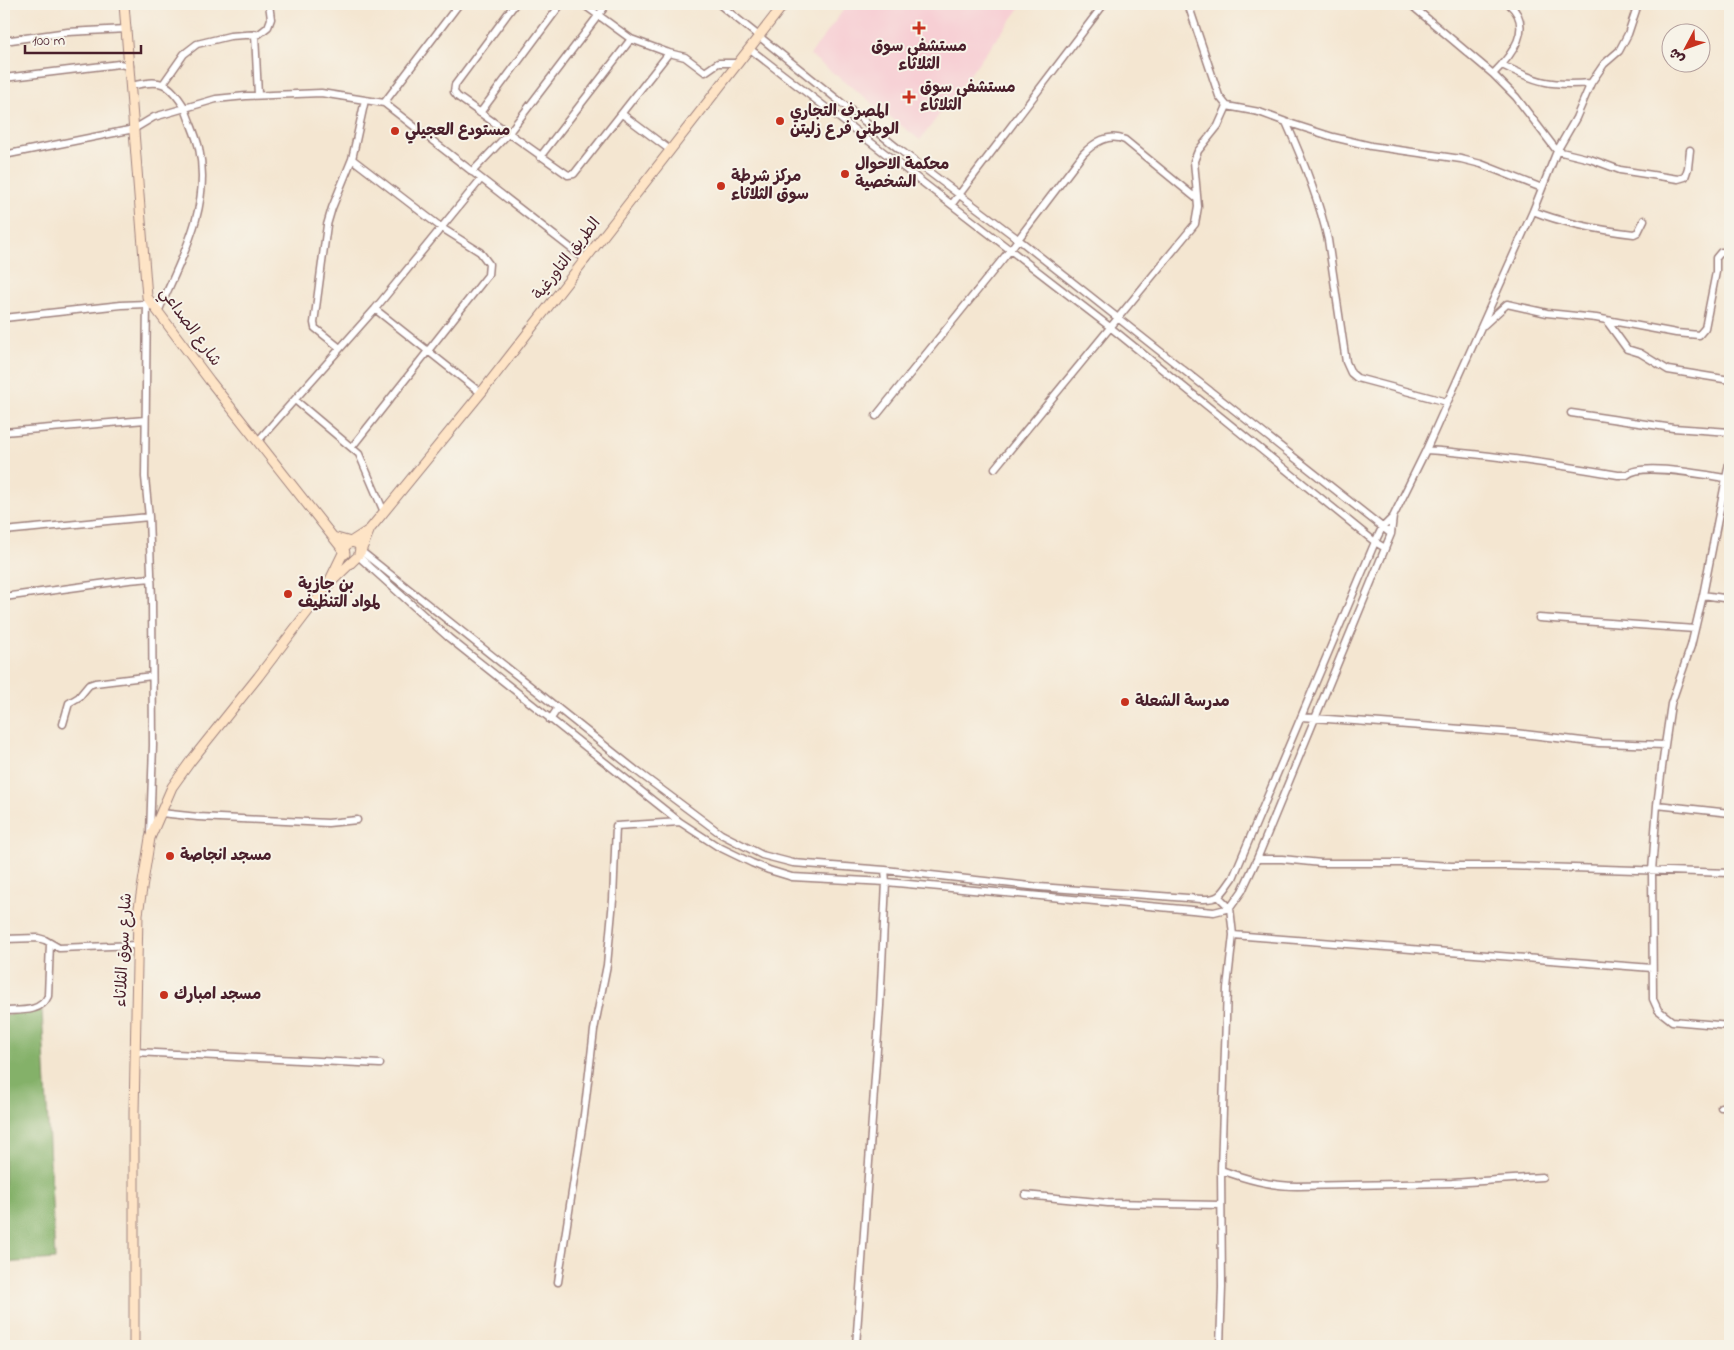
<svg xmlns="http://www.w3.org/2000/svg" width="1734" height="1350" font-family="'Indie Flower','Playpen Sans Arabic',sans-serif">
<rect width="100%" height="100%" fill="#f7f3e8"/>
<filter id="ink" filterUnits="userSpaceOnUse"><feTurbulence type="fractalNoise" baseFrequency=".02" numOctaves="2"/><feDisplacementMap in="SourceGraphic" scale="10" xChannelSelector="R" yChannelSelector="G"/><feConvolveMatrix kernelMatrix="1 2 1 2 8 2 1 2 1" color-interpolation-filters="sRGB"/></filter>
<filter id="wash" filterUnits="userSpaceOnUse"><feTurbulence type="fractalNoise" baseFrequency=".0096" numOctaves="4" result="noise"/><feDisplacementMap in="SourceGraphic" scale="20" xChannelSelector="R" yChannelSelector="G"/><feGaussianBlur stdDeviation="1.12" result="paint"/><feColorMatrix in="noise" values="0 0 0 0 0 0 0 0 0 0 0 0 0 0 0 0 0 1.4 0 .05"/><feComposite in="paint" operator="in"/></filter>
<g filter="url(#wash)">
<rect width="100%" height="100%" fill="#f4e6d1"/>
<!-- built -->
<path fill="#f7cfd4" d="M848,4H1023L920,140L810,55Z"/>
<!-- forest -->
<path fill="#84b169" stroke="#67684a" d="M42,1010L55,1259L4,1263V1015Z"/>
</g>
<g filter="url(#ink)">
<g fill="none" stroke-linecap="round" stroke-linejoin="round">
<!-- street casing -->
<g stroke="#9f827e" stroke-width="9">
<path id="street" d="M515,4L455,85L454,92L458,97L568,175L574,174L669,53
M583,4L631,39L669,53L685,57L705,72L718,63H739
M719,4L900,150L1018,239L1391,534
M1188,4L1219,96L1227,106L1259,112L1286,122
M1410,4L1493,74L1516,97L1557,151L1590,159L1620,170L1678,179L1685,177L1688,168L1690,150
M255,34L258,95
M4,41L68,32L127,29
M750,49L1110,327L1375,542L1385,548
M1502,65C1539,83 1550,86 1591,83
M1493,74C1511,56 1535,27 1509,4
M4,78L119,64L130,66
M163,84L184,54L197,44L230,36L259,34L268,27L271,19L269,4
M131,86C161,79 168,81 185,108L216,99L246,96L321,93L384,103L586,260
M384,103L459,4
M480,113L561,4
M622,114L670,150
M4,155L134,129L154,117L185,108C189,121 196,135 199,148C212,207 181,259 158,312
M540,157L631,39
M472,172L508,134L607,4
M952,204L1104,4
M1533,211C1565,224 1600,230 1634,234L1638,232L1644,220
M147,297L145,477L149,517L152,600L153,745L150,834
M375,309L481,393
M4,318L121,305L146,304
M1606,320L1627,349L1640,353L1668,370L1730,380
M1484,325L1507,304L1547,313L1596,318L1676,333L1699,335L1705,328L1716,272V258L1721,252L1730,253
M340,348L315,328L314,323L327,225L332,208L352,159
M295,400L359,454L384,512
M1447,402L1357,378L1351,373L1346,362L1328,240C1319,199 1303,160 1286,122L1333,137L1371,146L1461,159L1481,164L1542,188
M1571,413L1673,428L1730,432
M876,416L1010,250L1083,154C1095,142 1108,133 1125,140L1197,199
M4,432L145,420
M258,441L375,309L481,179
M352,447L488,275L489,264L480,252L442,228L352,159L365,100
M1426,450C1490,454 1554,464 1618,475H1627C1640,462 1705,475 1725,478
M1730,458L1703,595L1691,646L1671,704L1665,745L1657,805L1652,871L1653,999L1658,1010L1672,1021L1730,1026
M995,468L1195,224L1198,207L1194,161L1198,151L1218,126L1227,106
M4,531L149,517
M361,551L638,772L721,834L762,855L793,863L885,870L1039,887L1201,899C1221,900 1222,893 1233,878L1375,542L1382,528L1393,517L1426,450L1533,211L1557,151L1576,118L1591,83L1604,64L1619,51L1628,34L1638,4
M358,556L449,638L636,787L680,822L717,846L752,863L769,870L792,877L886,882L1214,912L1230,908L1242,891L1257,859L1391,534L1393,517
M1703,595L1730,599
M4,597L129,580L152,578
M1539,618L1695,629
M1301,717L1515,733L1599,743L1665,745
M550,720L558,708
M63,724L69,703L79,697L89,685L95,683L152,676
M1657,805L1730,813
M161,813L198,817L328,823L357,820
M1257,859H1282L1321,863H1404L1451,866H1507L1730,873
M1219,897L1230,908L1233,935L1227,988L1221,1170L1222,1287L1220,1346
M1233,935L1652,968
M4,939L38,938L45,940L59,948L137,945
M4,1011C19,1010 41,1013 48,996L50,943
M135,1052L380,1064
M1721,1107H1730
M1221,1170C1246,1179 1270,1186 1297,1186L1452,1183L1542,1177
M1025,1195L1108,1203L1221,1205
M558,1282L584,1115L594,1030L607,965L613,900L616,826L680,822
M856,1345L870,1346
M856,1346L880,1006L886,882L885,870"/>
</g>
<!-- secondary casing -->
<g stroke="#9f827e" stroke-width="11">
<path id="secondary" d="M124,4L147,297L210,381L344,551L330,580
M333,537L358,544L360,548L359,554
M361,551L370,529L481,393L784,4
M345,554L344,548C348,542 362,535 369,530
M134,1346V1113L138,914L150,838L172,787L190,762L258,677L328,585L356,558"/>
</g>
<!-- street -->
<use href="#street" stroke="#fff" stroke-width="6"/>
<!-- secondary -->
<use href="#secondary" stroke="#fee4c6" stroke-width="9"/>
</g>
</g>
<!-- markers -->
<g fill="#c8321e" stroke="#f7f3e8" stroke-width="2">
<path d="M916.5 20.5h5v5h5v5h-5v5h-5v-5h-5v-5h5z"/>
<path d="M906.5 89.5h5v5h5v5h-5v5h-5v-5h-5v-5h5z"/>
<circle cx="780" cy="121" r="5"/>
<circle cx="395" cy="131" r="5"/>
<circle cx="845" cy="174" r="5"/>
<circle cx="721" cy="186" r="5"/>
<circle cx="288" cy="594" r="5"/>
<circle cx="1125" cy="702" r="5"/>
<circle cx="170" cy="856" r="5"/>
<circle cx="164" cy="995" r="5"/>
</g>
<g text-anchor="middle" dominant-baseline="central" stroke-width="4" stroke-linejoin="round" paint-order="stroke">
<!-- poi labels -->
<g font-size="16" font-weight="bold" fill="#4a1f2b" stroke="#f7f3e8" text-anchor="start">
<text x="919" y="47" text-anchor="middle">مستشفي سوق<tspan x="919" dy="18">الثلاثاء</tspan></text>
<text x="920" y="88">مستشفى سوق<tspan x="920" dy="18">الثلاثاء</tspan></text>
<text x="790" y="112">المصرف التجاري<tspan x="790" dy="18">الوطني فرع زليتن</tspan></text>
<text x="405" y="131">مستودع العجيلي</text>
<text x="855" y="165">محكمة الاحوال<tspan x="855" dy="18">الشخصية</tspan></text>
<text x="731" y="177">مركز شرطة<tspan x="731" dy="18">سوق الثلاثاء</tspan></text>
<text x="298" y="585">بن جازية<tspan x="298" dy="18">لمواد التنظيف</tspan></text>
<text x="1135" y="702">مدرسة الشعلة</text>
<text x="180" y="856">مسجد انجاصة</text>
<text x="174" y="995">مسجد امبارك</text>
</g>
<!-- street labels -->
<g font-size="16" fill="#4a1f2b" stroke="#f7f3e8">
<text transform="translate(567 259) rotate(-52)">الطريق التاورغية</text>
<text transform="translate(190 327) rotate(54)">شارع الصداعي</text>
<text transform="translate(124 950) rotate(-87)">شارع سوق الثلاثاء</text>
</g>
</g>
<!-- margin -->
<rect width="1734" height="1350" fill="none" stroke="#f7f3e8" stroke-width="20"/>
<!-- north arrow -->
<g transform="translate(1686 48) rotate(229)"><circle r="24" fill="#f7f3e8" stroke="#b29e9c"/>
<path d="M0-4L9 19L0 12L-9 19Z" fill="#c8321e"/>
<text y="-8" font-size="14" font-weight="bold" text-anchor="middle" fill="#4a1f2b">ش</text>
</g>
<!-- scale -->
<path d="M25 45v8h116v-8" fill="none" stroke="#4a1f2b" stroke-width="2.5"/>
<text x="32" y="45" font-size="15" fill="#4a1f2b" stroke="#f7f3e8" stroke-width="4" paint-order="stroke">100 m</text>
</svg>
